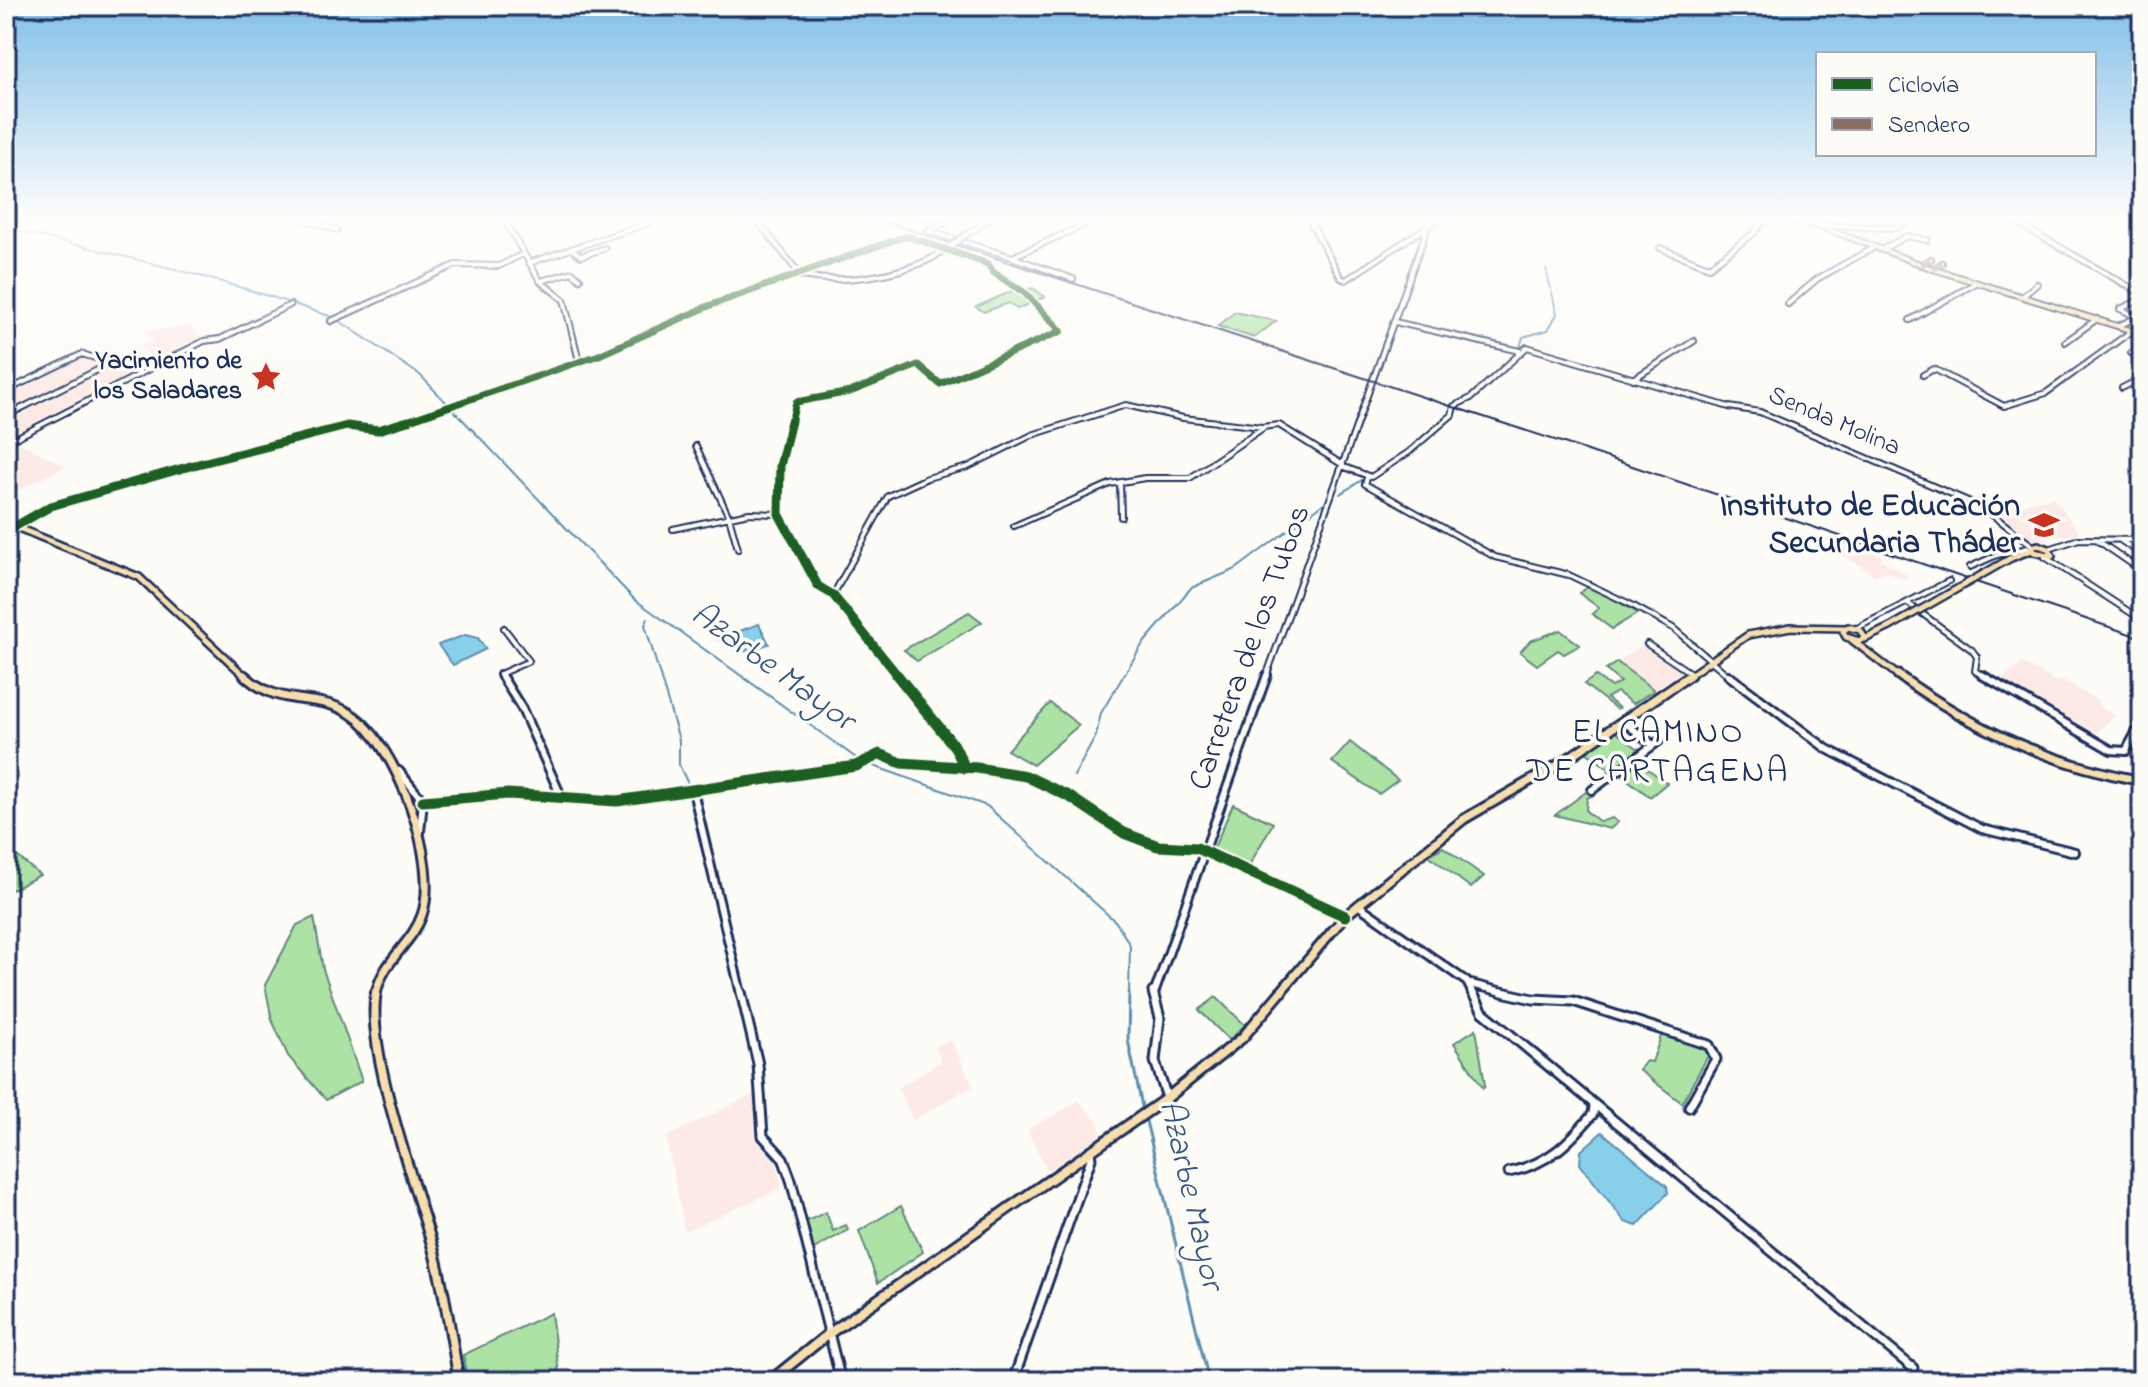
<svg xmlns="http://www.w3.org/2000/svg" width="2148" height="1387" font-family="'Indie Flower',sans-serif">
<rect width="100%" height="100%" fill="#fdfcf7"/>
<filter id="ink" filterUnits="userSpaceOnUse"><feTurbulence type="fractalNoise" baseFrequency=".0125" numOctaves="2"/><feDisplacementMap in="SourceGraphic" scale="16" xChannelSelector="R" yChannelSelector="G"/><feConvolveMatrix kernelMatrix="1 2 1 2 8 2 1 2 1" color-interpolation-filters="sRGB"/></filter>
<g filter="url(#ink)">
<!-- built -->
<path fill="#fdeae6" d="M1830,227L1893,229L1909,234L1881,249Z
M190,326L202,337L154,362L140,346L154,340L145,331Z
M85,352L142,368L15,441L67,466L6,496V389Z
M2053,497L2080,533L2033,541L1995,511Z
M1823,536L1883,556L1881,559L1908,576L1904,579L1885,571L1875,576L1820,539Z
M1644,644L1683,671L1654,690L1617,662Z
M2022,663L2057,682L2061,679L2099,701L2097,704L2115,716L2091,737L1998,683Z
M951,1040L973,1086L913,1120L898,1088L941,1061L935,1046Z
M754,1094V1126L777,1166L782,1188L685,1231L666,1137Z
M1079,1101L1099,1123L1100,1135L1048,1171L1027,1130Z"/>
<!-- green -->
<path fill="#ace2a4" stroke="#648881" stroke-width="2" d="M1033,288L1045,297L1017,309L1009,303L984,312L976,307L1017,289L1021,292Z
M1235,312L1276,321L1254,338L1218,326Z
M1590,586L1638,613L1612,629L1592,614L1599,608L1579,593Z
M969,612L982,622L917,661L904,650Z
M1560,630L1580,645L1564,654L1558,650L1537,665L1520,652L1530,641Z
M1617,662L1654,690L1633,704L1617,692L1607,698L1619,708L1616,709L1584,684L1596,676L1611,687L1620,682L1606,670Z
M1050,703L1079,725L1033,765L1007,750Z
M1616,732L1641,751L1613,772L1586,752Z
M1350,742L1398,780L1379,794L1332,762Z
M1637,761L1667,783L1650,797L1620,774Z
M1590,789L1596,794L1587,798L1586,811L1600,822L1612,818L1618,822L1610,829L1555,815Z
M1233,804L1273,823L1250,864H1243L1213,850Z
M1443,847L1484,876L1471,888L1428,855Z
M6,854L18,857L40,875L6,893Z
M314,917L323,969L362,1081L326,1100L288,1056L272,1020L265,985L297,925Z
M1216,997L1245,1025L1229,1040L1199,1010Z
M1476,1029L1485,1085L1483,1088L1454,1043Z
M1662,1033L1710,1052L1682,1103L1639,1070L1646,1061L1652,1062Z
M901,1206L923,1252L878,1283L859,1231Z
M826,1212L833,1231L846,1225L848,1230L812,1250L805,1222Z
M551,1313L560,1381H467L463,1355Z"/>
<!-- water -->
<path fill="#88cfe9" stroke="#5c8fb1" stroke-width="2" d="M759,624L769,644L739,653L718,639Z
M465,635L478,638L486,649L453,665L438,645Z
M1602,1132L1667,1186L1668,1193L1637,1226L1625,1222L1580,1164L1581,1151Z"/>
<g fill="none" stroke-linecap="round" stroke-linejoin="round">
<!-- stream-far1 -->
<path stroke="#5c8fb1" stroke-width="2" d="M6,228C116,254 225,279 332,317
M338,320L420,375L634,599L859,760
M1520,348L1523,337L1548,330L1557,314L1546,269
M1508,362L1517,352
M1429,432L1450,414L1453,405
M1371,474L1386,465
M1340,494L1362,480
M648,618L645,625L679,740V765L690,788
M865,763L987,806L1116,922L1130,945L1129,994
M1074,776L1096,736L1101,713L1142,645L1191,588L1236,569L1327,501
M697,822L716,901"/>
<!-- stream -->
<path stroke="#5c8fb1" stroke-width="3" d="M1129,992L1128,1040L1143,1111
M754,1063L759,1139L783,1167
M1145,1117L1209,1381
M787,1181L825,1334
M827,1340L836,1381"/>
<!-- minor-far2 casing -->
<g stroke="#1b2f5e" stroke-width="8">
<path id="minor-far2" d="M299,218L337,230
M503,218L540,281L564,300L579,361
M755,218L799,273
M924,218H950
M955,218L928,231L1012,257
M1308,218L1341,278L1346,280L1440,218
M1871,218L1883,222
M2009,218L2142,294
M1802,222L1812,218
M1815,225L1896,228L1914,218
M972,231L991,218
M1660,248L1709,267L1754,233L1766,218
M573,250L581,256L605,248
M1881,250L1907,236L1927,240
M529,263L646,224L651,218
M1921,265L1931,259
M1933,269L1942,263
M799,275C840,285 893,276 931,259
M1073,279L1012,257L1100,218
M541,281L572,272L580,279
M2023,296L2037,284
M1788,304L1817,279L1873,248
M2137,317L2120,309L2142,299
M1910,320L1976,283
M331,321L455,265L499,266L523,254
M1395,322L1520,351
M2118,326L2142,315
M2065,342L2097,319
M2131,353L2142,346
M1923,375L1934,369L2004,406L2046,393L2129,333
M1633,379L1694,341
M2122,388L2142,378
M6,391L82,354L111,363
M6,416L111,363L141,373
M6,443L204,341L220,339L290,305
M696,446L729,517L738,549
M1342,466L1371,477L1409,452L1452,415L1454,406L1471,398L1527,347L1729,407L1760,412L1982,507L2033,546
M1367,478L1365,484L1495,557L1569,575L1630,604L1673,628L1730,677
M1120,482L1121,517
M1014,526L1110,484L1145,478H1190L1263,428
M14,527L51,506L194,465L347,426L378,430L420,417L599,355L711,305L900,238L910,237L988,264L993,272L1025,293L1061,331L940,384L918,365L850,392L796,402L780,466L779,514L818,586L833,595L899,677
M673,529L749,513L779,514
M2097,540L2142,571
M2120,540L2142,555
M2049,549L2079,539L2142,540
M2045,557L2142,620
M1970,567L1997,555L2032,547
M833,595L888,496L927,478L968,467L1032,435L1126,405L1183,418L1262,427L1279,425L1343,465
M1909,604L1972,650L1977,657L1975,671L1985,677
M1857,628L1949,581
M1647,644L1689,672
M502,677L500,674L529,661L504,628
M1266,677L1431,218"/>
</g>
<!-- minor-far1 casing -->
<g stroke="#1b2f5e" stroke-width="12">
<path id="minor-far1" d="M501,675L522,709L561,796
M897,675L955,747L965,768
M1728,675L1827,749L1982,829L2075,852
M1982,675L2111,750L2126,751L2142,722
M1623,721L1653,745
M399,771L423,801
M1592,790L1659,741
M693,791L741,994
M423,801L508,794L617,801L856,766L880,754L901,763L977,768L1026,776L1070,797L1124,833L1158,846L1197,848L1345,916
M420,832L423,801
M1358,905L1467,982L1473,994
M1471,984L1511,994
M1154,994L1267,675"/>
</g>
<!-- minor casing -->
<g stroke="#1b2f5e" stroke-width="13">
<path id="minor" d="M741,992L758,1064L763,1136L783,1158L791,1180L841,1381
M1153,992L1160,1018L1155,1061L1167,1098
M1472,992L1483,1012L1913,1368
M1502,992L1533,999L1573,1001L1709,1045L1716,1059L1689,1107
M1509,1172C1548,1164 1568,1144 1593,1114L1594,1106
M1013,1381L1091,1159L1090,1151"/>
</g>
<!-- major-far3 casing -->
<g stroke="#1b2f5e" stroke-width="8">
<path id="major-far3" d="M1776,218L1822,227L1933,269L2133,331
M2142,334L2129,332L2142,337"/>
</g>
<!-- major-far2 casing -->
<g stroke="#1b2f5e" stroke-width="10">
<path id="major-far2" d="M6,523L139,577L246,677
M2038,545L2049,549L2052,556L2034,552L2032,547Z
M2011,558L2032,550
M1848,627L1860,630L1865,638L1859,641L1846,637L1843,631Z
M1865,639L1890,627
M1852,640L1900,677
M1687,677L1748,635L1791,627L1845,628"/>
</g>
<!-- major-far1 casing -->
<g stroke="#1b2f5e" stroke-width="13">
<path id="major-far1" d="M244,675C281,710 315,691 351,714C397,743 440,864 422,915C412,944 382,961 376,994
M1898,675C1973,729 2051,764 2142,781
M1279,994L1345,916L1464,819L1561,763L1690,675"/>
</g>
<!-- major casing -->
<g stroke="#1b2f5e" stroke-width="14">
<path id="major" d="M376,992C365,1050 416,1187 433,1248C445,1292 451,1336 459,1381
M770,1381L827,1335L1167,1098L1242,1038L1281,992"/>
</g>
<!-- minor-far2 -->
<use href="#minor-far2" stroke="#fdfcf7" stroke-width="4"/>
<!-- minor-far1 -->
<use href="#minor-far1" stroke="#fdfcf7" stroke-width="6"/>
<!-- minor -->
<use href="#minor" stroke="#fdfcf7" stroke-width="7"/>
<!-- major-far3 -->
<use href="#major-far3" stroke="#f8deab" stroke-width="4"/>
<!-- major-far2 -->
<use href="#major-far2" stroke="#f8deab" stroke-width="5"/>
<!-- major-far1 -->
<use href="#major-far1" stroke="#f8deab" stroke-width="7"/>
<!-- major -->
<use href="#major" stroke="#f8deab" stroke-width="8"/>
<!-- rail -->
<path stroke="#1b2f5e" stroke-width="2" d="M873,218L1567,444L2142,638"/>
<!-- minor-bridge casing -->
<g stroke="#1b2f5e" stroke-width="8" stroke-linecap="butt">
<path id="minor-bridge" d="M931,259L972,231"/>
</g>
<!-- major-bridge casing -->
<g stroke="#1b2f5e" stroke-width="10" stroke-linecap="butt">
<path id="major-bridge" d="M1890,627L2011,558"/>
</g>
<!-- minor-bridge -->
<use href="#minor-bridge" stroke="#fdfcf7" stroke-width="4"/>
<!-- major-bridge -->
<use href="#major-bridge" stroke="#f8deab" stroke-width="5"/>
<!-- quiet -->
<path stroke="#8d6e63" stroke-width="6" stroke-dasharray="11 6" stroke-linecap="butt" d="M1921,265L1931,259
M1933,269L1942,263
M2132,320L2142,325"/>
<!-- cycleway-far2 casing -->
<g stroke="#fdfcf7" stroke-width="11">
<path id="cycleway-far2" d="M401,423L599,355L711,305L900,238L910,237L988,264L993,272L1025,293L1061,331L940,384L918,365L850,392L796,402L791,423"/>
</g>
<!-- cycleway-far1 casing -->
<g stroke="#fdfcf7" stroke-width="13">
<path id="cycleway-far1" d="M791,421L780,466L779,514L818,586L833,595L899,677
M14,527L51,506L194,465L347,426L378,430L408,421"/>
</g>
<!-- cycleway casing -->
<g stroke="#fdfcf7" stroke-width="16">
<path id="cycleway" d="M897,675L955,747L965,768
M423,801L508,794L617,801L856,766L880,754L901,763L977,768L1026,776L1070,797L1124,833L1158,846L1197,848L1345,916"/>
</g>
<!-- cycleway-far2 -->
<use href="#cycleway-far2" stroke="#1b5e20" stroke-width="7"/>
<!-- cycleway-far1 -->
<use href="#cycleway-far1" stroke="#1b5e20" stroke-width="9"/>
<!-- cycleway -->
<use href="#cycleway" stroke="#1b5e20" stroke-width="11"/>
</g>
</g>
<!-- sky -->
<linearGradient id="sky" x2="0" y2="1"><stop stop-color="#81bfe8"/><stop offset="0.53" stop-color="#fefefb"/><stop offset="1" stop-color="#fefefb" stop-opacity="0"/></linearGradient>
<rect width="2148" height="412" fill="url(#sky)"/>
<!-- icons -->
<defs>
<g id="sight-bare" transform="scale(2.4)"><path d="M0-6L1.8-2.2L6-1.7L2.9 1.2L3.7 5.4L0 3.3L-3.7 5.4L-2.9 1.2L-6-1.7L-1.8-2.2Z" fill="#c8321e" stroke="#fdfcf7" stroke-width="2.5" paint-order="stroke"/></g>
<g id="school-bare" transform="scale(2.4)"><path d="M0-5L7-2L0 1L-7-2ZM-4 1L0 2.5L4 1V4Q0 6-4 4Z" fill="#c8321e" stroke="#fdfcf7" stroke-width="2.5" paint-order="stroke"/></g>
</defs>
<g fill-rule="evenodd">
<use href="#sight-bare" x="266" y="377"/>
<use href="#school-bare" x="2044" y="525"/>
</g>
<g text-anchor="middle" dominant-baseline="central" stroke-width="7" stroke-linejoin="round" paint-order="stroke">
<!-- far-poi labels -->
<g font-size="26" font-weight="bold" fill="#1b2f5e" stroke="#fdfcf7" text-anchor="end">
<text x="242" y="362">Yacimiento de<tspan x="242" dy="30">los Saladares</tspan></text>
</g>
<!-- far-street labels -->
<g font-size="26" fill="#1b2f5e" stroke="#fdfcf7">
<text transform="translate(1834 422) rotate(23)">Senda Molina</text>
</g>
<!-- poi labels -->
<g font-size="32" font-weight="bold" fill="#1b2f5e" stroke="#fdfcf7" text-anchor="end">
<text x="2020" y="507">Instituto de Educación<tspan x="2020" dy="37">Secundaria Tháder</tspan></text>
</g>
<!-- street labels -->
<g font-size="32" fill="#1b2f5e" stroke="#fdfcf7">
<text transform="translate(1251 648) rotate(-70)">Carretera de los Tubos</text>
</g>
<!-- water labels -->
<g font-size="34" font-style="italic" fill="#365781" stroke="#fdfcf7">
<text transform="translate(772 668) rotate(36)">Azarbe Mayor</text>
<text transform="translate(1190 1195) rotate(77)">Azarbe Mayor</text>
</g>
<!-- neighbourhood labels -->
<g font-size="34" letter-spacing="2" fill="#1b2f5e" stroke="#fdfcf7">
<text x="1658" y="734">EL CAMINO<tspan x="1658" dy="39">DE CARTAGENA</tspan></text>
</g>
</g>
<!-- margin -->
<rect width="2148" height="1387" fill="none" stroke="#fdfcf7" stroke-width="32"/>
<rect x="16" y="16" width="2116" height="1355" fill="none" stroke="#1b2f5e" stroke-width="3" filter="url(#ink)"/>
<!-- legend -->
<rect x="1816" y="52" width="280" height="104" fill="#fdfcf7" stroke="#a3aaba" stroke-width="2"/>
<rect x="1832" y="78" width="40" height="12" fill="#1b5e20" stroke="#a3aaba" stroke-width="2"/>
<text x="1888" y="92" font-size="24" fill="#1b2f5e">Ciclovía</text>
<rect x="1832" y="118" width="40" height="12" fill="#8d6e63" stroke="#a3aaba" stroke-width="2"/>
<text x="1888" y="132" font-size="24" fill="#1b2f5e">Sendero</text>
</svg>
